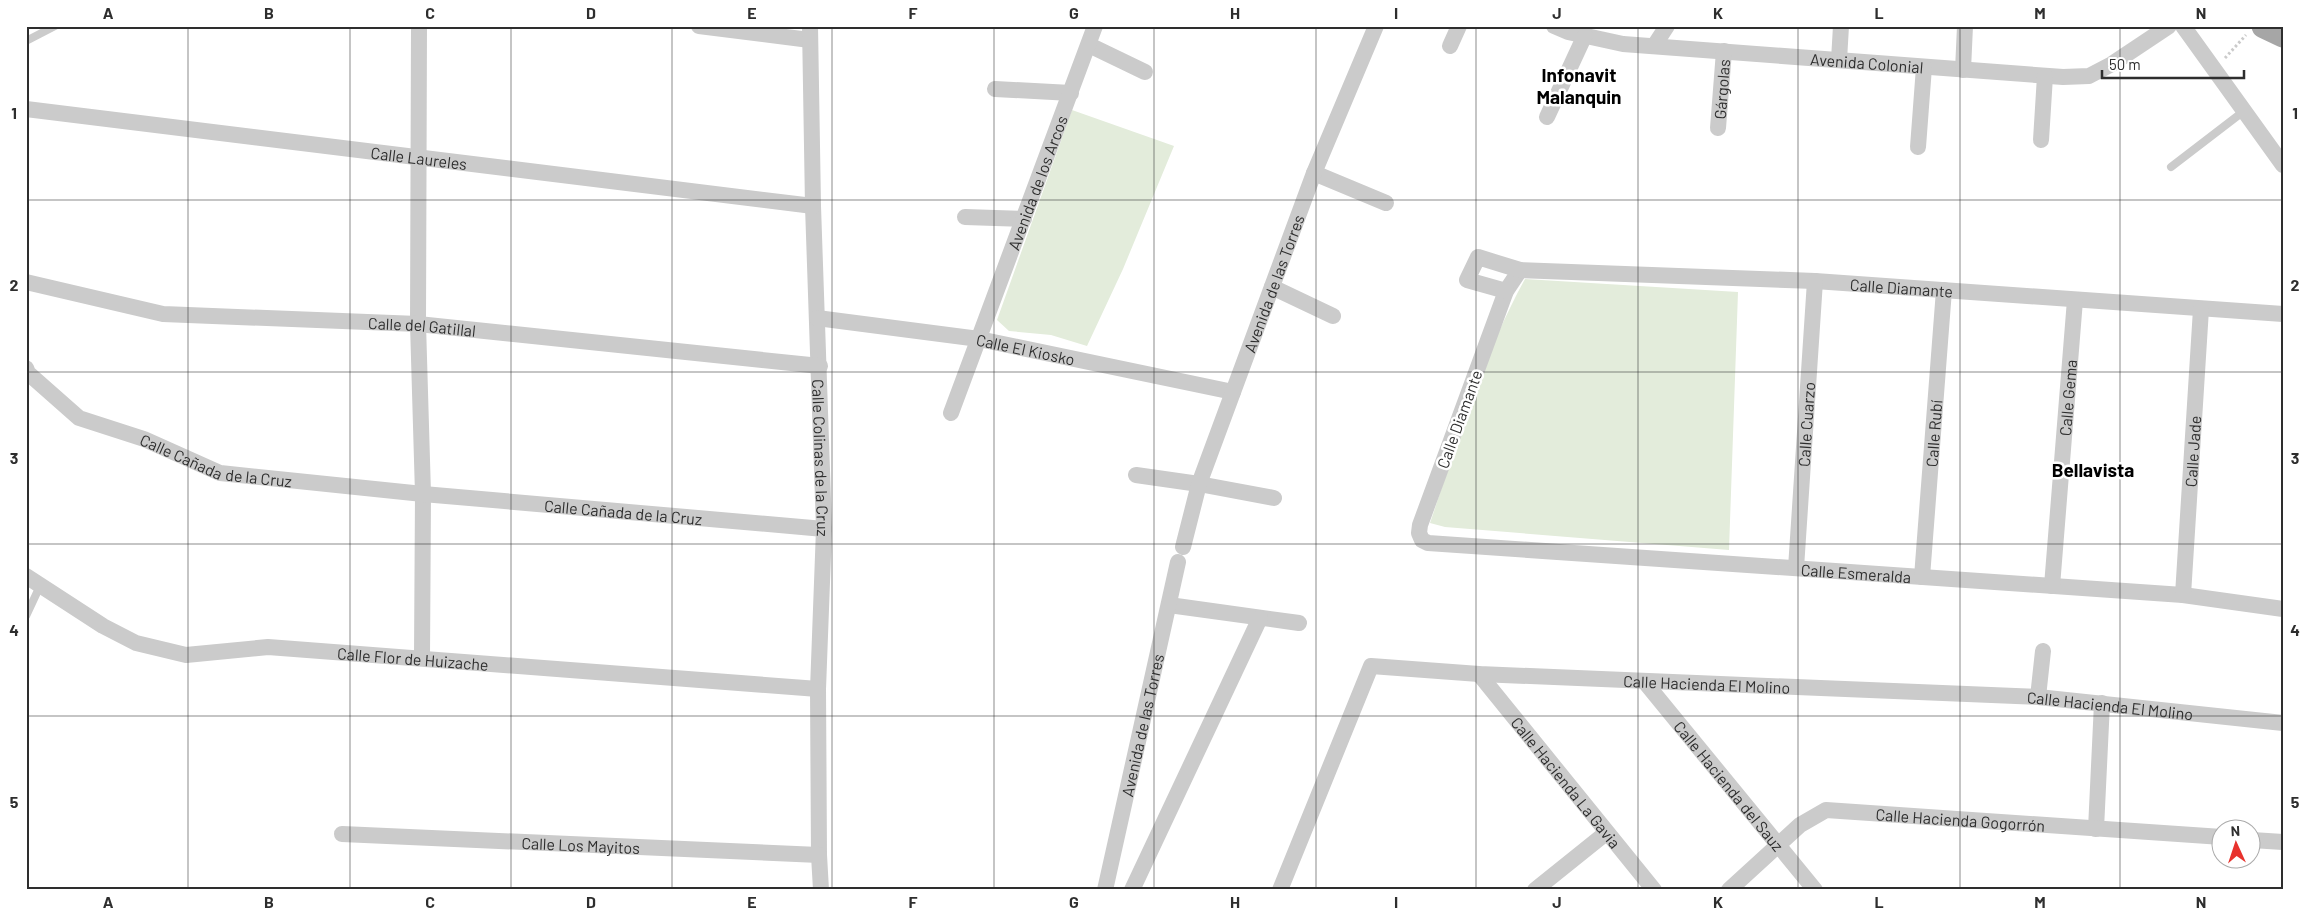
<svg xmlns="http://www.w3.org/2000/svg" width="2309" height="916" font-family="Barlow,sans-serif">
<rect width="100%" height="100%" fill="#fff"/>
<!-- green -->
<path fill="#e3ecdb" d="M1072,110L1174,146L1123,269L1087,346L1051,335L1009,331L997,320Z
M1525,279L1738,292L1729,550L1445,527L1430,523C1458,441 1483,355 1525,279Z"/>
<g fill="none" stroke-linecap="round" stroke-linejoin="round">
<!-- path -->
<path stroke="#cbcbcb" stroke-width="3" stroke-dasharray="2.5 2.5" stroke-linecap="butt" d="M2225,58L2246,35"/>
<!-- lane -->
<path stroke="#cbcbcb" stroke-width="8" d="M26,41L55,26
M2171,167L2244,111
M26,616L40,586"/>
<!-- street -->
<g stroke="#cbcbcb" stroke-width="16">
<path d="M419,26L418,324L423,494L422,657"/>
<path d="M699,26L810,40"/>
<path id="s1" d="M810,26L813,206L824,529L818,689L819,855L821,890"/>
<path id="s2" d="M1554,26L1568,32L1623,44L2063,77L2089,76L2112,64L2169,26"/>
<path d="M2183,26L2283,165"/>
<path d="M1089,45L1145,72"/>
<path d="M1450,46L1459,26"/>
<path d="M1654,46L1667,26"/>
<path d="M1839,60L1841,26"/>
<path d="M1963,70L1965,26"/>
<path d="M995,89L1071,93"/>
<path id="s3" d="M26,109L813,206"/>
<path d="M1547,117L1585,35"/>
<path id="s4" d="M1718,128L1724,51"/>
<path d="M2041,140L2045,76"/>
<path d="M1918,147L1924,67"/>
<path d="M1314,173L1386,203"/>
<path d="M965,217L1024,219"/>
<path id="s5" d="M1520,270L1506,291L1420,525L1419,533L1422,540L1428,543L2183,595L2283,609"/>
<path id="s6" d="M26,282L163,314L418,324L820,366"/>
<path d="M1272,287L1333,316"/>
<path id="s7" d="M1506,291L1467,280L1478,257L1520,270L1815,281L2283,314"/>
<path id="s8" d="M817,318L979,339L1233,392"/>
<path id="s9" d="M26,368L28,373L79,418L144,439L220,473L423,494L824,529"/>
<path id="s10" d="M951,413L1095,26"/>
<path d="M1136,475L1199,484L1274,498"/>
<path id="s11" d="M1183,547L1199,484L1314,173L1376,26"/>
<path id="s12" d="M1796,568L1815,281"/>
<path id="s13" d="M26,576L103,626L136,643L186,655L268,647L818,689"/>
<path id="s14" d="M1922,577L1944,290"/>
<path id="s15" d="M2052,586L2075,300"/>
<path id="s16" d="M2183,595L2201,309"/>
<path d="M1169,605L1299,623"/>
<path id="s17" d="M1479,674L1654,890"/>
<path id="s18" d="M1644,681L1815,890"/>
<path d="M2038,697L2043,651"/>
<path d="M2096,829L2102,703"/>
<path id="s19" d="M342,834L819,855"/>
<path d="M2252,840L2283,842"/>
<path id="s20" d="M1105,890L1178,562"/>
<path d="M1132,890L1260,618"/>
<path id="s21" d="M1280,890L1371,666L1479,674L2038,697L2283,723"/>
<path d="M1535,890L1606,833"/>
<path id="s22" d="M1729,890L1800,825L1826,810L2222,837"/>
</g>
<!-- primary -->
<path stroke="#a6a6a6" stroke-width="25" d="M2264,26L2283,35"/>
</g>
<!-- grid -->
<path fill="none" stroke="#2e2e2e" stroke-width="1" stroke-opacity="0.55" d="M188,26V890M350,26V890M511,26V890M672,26V890M832,26V890M994,26V890M1154,26V890M1316,26V890M1476,26V890M1638,26V890M1798,26V890M1960,26V890M2120,26V890M26,200H2283M26,372H2283M26,544H2283M26,716H2283"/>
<g text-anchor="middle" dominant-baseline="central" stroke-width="5" stroke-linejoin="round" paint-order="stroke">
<!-- street labels -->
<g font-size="16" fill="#2e2e2e" stroke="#fff">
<text stroke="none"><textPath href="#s2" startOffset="316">Avenida Colonial</textPath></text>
<text stroke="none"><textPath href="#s4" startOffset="39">Gárgolas</textPath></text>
<text stroke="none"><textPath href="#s3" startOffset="396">Calle Laureles</textPath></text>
<text stroke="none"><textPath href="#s10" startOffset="246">Avenida de los Arcos</textPath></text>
<text stroke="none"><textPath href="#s11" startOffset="279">Avenida de las Torres</textPath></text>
<text stroke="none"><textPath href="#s7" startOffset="492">Calle Diamante</textPath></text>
<text stroke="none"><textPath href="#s6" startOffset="400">Calle del Gatillal</textPath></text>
<text stroke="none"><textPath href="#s8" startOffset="211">Calle El Kiosko</textPath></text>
<text stroke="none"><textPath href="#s15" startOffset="189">Calle Gema</textPath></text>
<text transform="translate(1459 419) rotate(-70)">Calle Diamante</text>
<text stroke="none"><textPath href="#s12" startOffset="144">Calle Cuarzo</textPath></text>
<text stroke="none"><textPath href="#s14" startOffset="144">Calle Rubí</textPath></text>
<text stroke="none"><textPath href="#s16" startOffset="144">Calle Jade</textPath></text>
<text stroke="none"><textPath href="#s9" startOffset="218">Calle Cañada de la Cruz</textPath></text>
<text stroke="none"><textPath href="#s1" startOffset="432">Calle Colinas de la Cruz</textPath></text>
<text stroke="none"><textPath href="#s9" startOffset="630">Calle Cañada de la Cruz</textPath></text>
<text stroke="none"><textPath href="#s5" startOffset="726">Calle Esmeralda</textPath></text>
<text stroke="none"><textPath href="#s13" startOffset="408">Calle Flor de Huizache</textPath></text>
<text stroke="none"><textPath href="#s21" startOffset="578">Calle Hacienda El Molino</textPath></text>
<text stroke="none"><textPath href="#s21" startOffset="982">Calle Hacienda El Molino</textPath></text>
<text stroke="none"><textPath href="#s20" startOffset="169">Avenida de las Torres</textPath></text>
<text stroke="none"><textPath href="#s17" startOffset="139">Calle Hacienda La Gavia</textPath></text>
<text stroke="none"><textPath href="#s18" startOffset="135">Calle Hacienda del Sauz</textPath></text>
<text stroke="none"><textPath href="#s22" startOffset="261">Calle Hacienda Gogorrón</textPath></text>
<text stroke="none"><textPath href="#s19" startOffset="239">Calle Los Mayitos</textPath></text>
</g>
<!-- quarter labels -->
<g font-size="19" font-weight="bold" fill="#000" stroke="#fff">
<text x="1579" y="74">Infonavit<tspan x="1579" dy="22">Malanquin</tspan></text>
<text x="2093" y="469">Bellavista</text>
</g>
</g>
<!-- border -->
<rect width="2309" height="916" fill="none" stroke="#ffffff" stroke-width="55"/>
<!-- north arrow -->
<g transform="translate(2236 844) rotate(357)"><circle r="24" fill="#ffffff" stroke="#ababab"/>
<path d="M0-4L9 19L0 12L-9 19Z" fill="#e8322d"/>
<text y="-8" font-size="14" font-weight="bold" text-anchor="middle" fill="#2e2e2e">N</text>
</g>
<!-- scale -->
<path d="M2102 70v8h142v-8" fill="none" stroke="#2e2e2e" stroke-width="2.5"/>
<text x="2109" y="70" font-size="15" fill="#2e2e2e" stroke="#ffffff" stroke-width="4" paint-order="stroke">50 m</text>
<rect x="28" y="28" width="2254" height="860" fill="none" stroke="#2e2e2e" stroke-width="2"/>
<g font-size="16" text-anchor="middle" font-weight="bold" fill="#2e2e2e">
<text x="108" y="19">A</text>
<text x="269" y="19">B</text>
<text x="430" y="19">C</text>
<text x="591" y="19">D</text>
<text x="752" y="19">E</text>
<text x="913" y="19">F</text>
<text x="1074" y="19">G</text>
<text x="1235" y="19">H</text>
<text x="1396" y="19">I</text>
<text x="1557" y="19">J</text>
<text x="1718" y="19">K</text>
<text x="1879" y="19">L</text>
<text x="2040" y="19">M</text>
<text x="2201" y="19">N</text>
<text x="14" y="119">1</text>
<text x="2295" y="119">1</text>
<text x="14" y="291">2</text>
<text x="2295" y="291">2</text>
<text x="14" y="464">3</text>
<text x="2295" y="464">3</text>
<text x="14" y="636">4</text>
<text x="2295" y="636">4</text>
<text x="14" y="808">5</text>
<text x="2295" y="808">5</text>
<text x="108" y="908">A</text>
<text x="269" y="908">B</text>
<text x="430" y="908">C</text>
<text x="591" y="908">D</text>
<text x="752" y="908">E</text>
<text x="913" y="908">F</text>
<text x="1074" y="908">G</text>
<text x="1235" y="908">H</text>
<text x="1396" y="908">I</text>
<text x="1557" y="908">J</text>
<text x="1718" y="908">K</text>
<text x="1879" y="908">L</text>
<text x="2040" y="908">M</text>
<text x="2201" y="908">N</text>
</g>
</svg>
